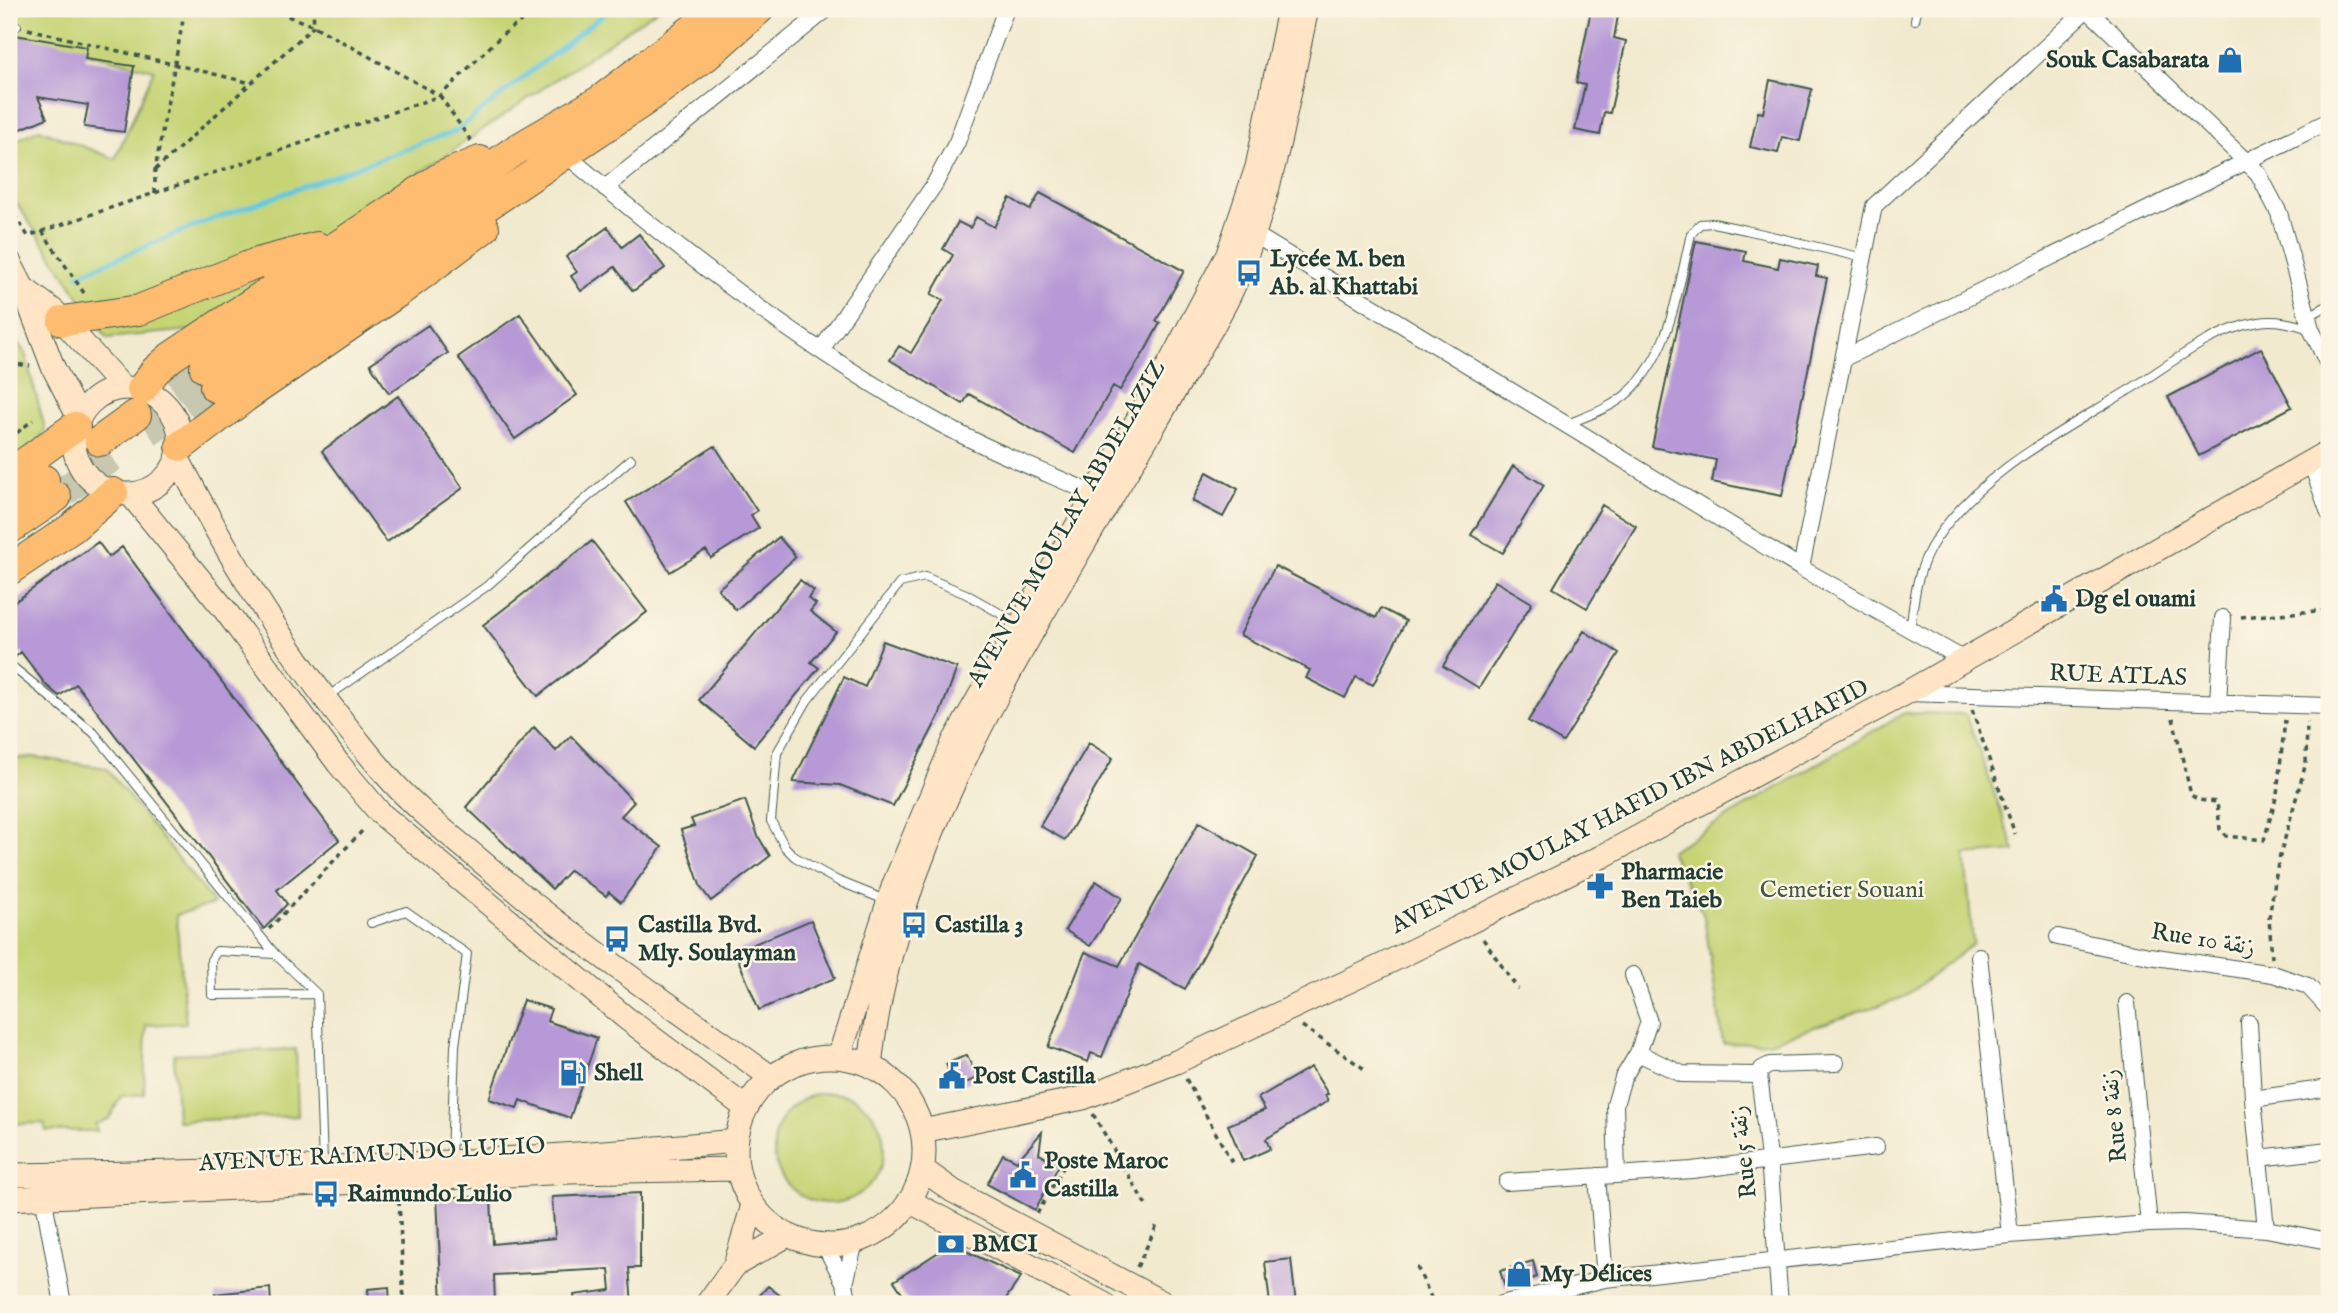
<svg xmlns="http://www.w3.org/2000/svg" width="2338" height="1313" font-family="'IM FELL English',Amiri,serif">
<rect width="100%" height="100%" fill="#fcf5e5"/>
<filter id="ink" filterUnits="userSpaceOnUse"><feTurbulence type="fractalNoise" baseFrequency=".0143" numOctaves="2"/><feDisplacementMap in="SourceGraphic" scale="14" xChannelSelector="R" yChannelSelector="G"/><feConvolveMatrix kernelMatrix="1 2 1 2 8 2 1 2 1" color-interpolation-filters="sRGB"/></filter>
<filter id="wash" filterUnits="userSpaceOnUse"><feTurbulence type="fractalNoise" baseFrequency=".00686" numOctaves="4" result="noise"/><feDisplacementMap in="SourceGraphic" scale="28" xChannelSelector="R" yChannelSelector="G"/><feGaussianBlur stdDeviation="1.57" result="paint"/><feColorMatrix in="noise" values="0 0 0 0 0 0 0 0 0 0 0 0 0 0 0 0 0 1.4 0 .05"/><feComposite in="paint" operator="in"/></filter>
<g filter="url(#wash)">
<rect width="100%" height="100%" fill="#f2eacf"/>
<!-- green -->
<path fill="#c6d476" stroke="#728855" stroke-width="2" d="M9,9H658L192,330L107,338L9,192V144L39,129L115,159L154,70L9,33Z
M9,332L25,353L45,429L27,462L9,477Z
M1904,713L1966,714L2015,851L1965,855L1973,944L1904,997L1769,1042L1723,1044L1704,916L1670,851Z
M34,757L106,768L214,904L176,915L186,1023L146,1025L144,1094L121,1096L109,1119L95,1124L97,1131H46L44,1123L9,1124V759Z
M296,1049L298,1116L177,1121L174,1054Z
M774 1148a55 55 0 1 1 110 0a55 55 0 1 1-110 0Z"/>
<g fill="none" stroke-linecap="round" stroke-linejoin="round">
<!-- stream -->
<path stroke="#5fc6dc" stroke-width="5" d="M79,274L200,224L456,131L610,9"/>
</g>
<g id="blocks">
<!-- building -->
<path fill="#b699d6" d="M1591,10L1618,16L1614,38L1626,41L1610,113L1604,112L1600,135L1575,130L1585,85L1576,83Z
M15,35L87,47L85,59L134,66L124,132L84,127L88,105L38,97L47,118L9,134V69Z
M1770,80L1812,89L1800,141L1782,137L1778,153L1750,147L1758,112L1763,113Z
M1040,193L1184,271L1156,321L1160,323L1146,349L1120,390L1113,386L1075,453L969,394L963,404L890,360L899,346L911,353L943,300L931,294L953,255L943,249L958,222L970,228L976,217L994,227L1010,198L1030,210Z
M608,227L622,247L639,234L665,268L633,291L615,267L581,291L571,276L577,272L566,257Z
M1696,241L1746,251L1744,261L1778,268L1780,258L1818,266L1816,276L1827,278L1782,496L1712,482L1716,460L1652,447Z
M520,314L577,395L515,439L458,357Z
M428,325L448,353L389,393L370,364Z
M2261,348L2292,407L2199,456L2168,397Z
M398,396L463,488L387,542L322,451Z
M715,446L757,511L751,515L759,528L711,558L706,550L670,572L626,502Z
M1513,466L1544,485L1503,553L1471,535Z
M1207,472L1238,489L1223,517L1192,501Z
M1602,505L1636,526L1587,608L1553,588Z
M779,537L796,557L736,610L718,589Z
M592,541L647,612L538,696L483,625Z
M98,542L109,557L122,547L339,840L277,890L287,904L264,929L76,684L59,696L46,685L21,652L13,659L9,658V606Z
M1275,566L1376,618L1381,608L1406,621L1373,685L1356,677L1345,698L1306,678L1310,670L1240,635Z
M800,580L814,591L808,598L816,604L810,611L836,632L811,662L819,668L754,746L699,700Z
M1495,581L1532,603L1479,688L1443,666Z
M1584,631L1619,653L1563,742L1528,721Z
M883,641L957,668L939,716L893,806L840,785L793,782L844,677L865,687Z
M534,727L556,751L571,736L634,802L621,816L662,847L621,902L609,892L606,896L570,870L552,889L466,807Z
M1089,743L1113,758L1065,840L1040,826Z
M745,800L758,836L770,856L711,901L701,888L681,830L694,826L691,819Z
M1199,822L1258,856L1185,989L1139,964L1102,1057L1091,1053L1088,1062L1048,1047L1085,952L1119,966Z
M1096,881L1122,898L1090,946L1065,930Z
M811,920L835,978L759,1010L735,952Z
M523,1000L551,1009L547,1021L597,1038L570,1118L520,1100L517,1108L489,1099Z
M967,1055L977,1078L957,1087L946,1064Z
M1311,1067L1328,1094L1325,1095L1328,1101L1266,1139L1270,1149L1243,1161L1228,1125L1265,1110L1258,1098Z
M1042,1132L1039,1154L1059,1165L1035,1210L987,1184L1003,1154L1017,1161Z
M640,1193V1268H629L632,1304H575L574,1295L611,1290L609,1269L494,1275L495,1304H442L437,1197H491L493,1244L555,1238L552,1197Z
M951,1244L1021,1277L1002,1304H910L894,1281Z
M1291,1259L1296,1304H1270L1265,1262Z
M1533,1261L1537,1277L1505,1287L1500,1271Z
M768,1286L791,1304H752Z
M389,1287L390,1304H369L368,1289Z
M270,1288L271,1304H216L215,1294Z"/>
</g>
</g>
<g filter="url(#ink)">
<use href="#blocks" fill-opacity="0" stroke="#3f574b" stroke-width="2"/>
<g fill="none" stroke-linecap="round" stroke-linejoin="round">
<!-- highway-tunnel -->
<path stroke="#c8c7b0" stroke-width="30" stroke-dasharray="30 15" stroke-linecap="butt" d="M136,415L205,368
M148,432L215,387
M56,497L112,457"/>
<!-- lane casing -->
<g stroke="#3f574b" stroke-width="10">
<path id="lane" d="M1915,20L1917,9
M9,24L17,26
M2307,317L2329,305
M1567,424C1587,416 1612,408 1629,392C1671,352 1678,288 1691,234L1700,224L1713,223L1746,230L1864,258
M1910,630C1914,598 1917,567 1936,539C1983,469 2067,429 2137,385C2174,361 2214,329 2259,322C2277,319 2294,324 2311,329
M9,664L94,733L275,954
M327,697L487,586L631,459
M888,901L838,881L795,857L785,847L771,821L777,753L807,701L900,583L925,577L966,594L1019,624
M371,923L406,911L467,954L455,1046L451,1159
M317,994L212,995L211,960L217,951L275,954L317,994L323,1164"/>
</g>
<!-- street casing -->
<g stroke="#3f574b" stroke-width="18">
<path id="street" d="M2087,9L2258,173L2279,213L2311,329L2329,366
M564,153C682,253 803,348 939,423C988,450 1042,471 1094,494
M605,188L827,9
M1247,230L1801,568L1963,659
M821,350L934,185L957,142L1006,9
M1844,358L2329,121
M2311,462L2329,513
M1801,568L1874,206L2087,9
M1908,693L2329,706
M2218,702L2223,618
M2058,937L2149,956L2273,974L2308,986L2329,1009
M1979,956L2010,1235
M2127,1003L2149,1224
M2249,1023L2253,1099L2266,1229
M1638,1053L1682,1074L1759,1075
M2253,1099L2329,1088
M2259,1158L2329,1150
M1617,1174L1615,1105L1623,1078L1638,1053L1649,1022L1633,975
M1597,1176L1605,1279
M1507,1182L1692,1170L1876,1147
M42,1190L63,1304
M824,1244L845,1284L849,1304
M845,1284L855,1241
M1501,1304L1605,1279L2010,1235L2149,1224L2185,1223L2266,1229L2329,1241
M1780,1304L1769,1158L1759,1075L1762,1069L1770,1065L1836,1063"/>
</g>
<!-- secondary casing -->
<g stroke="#3f574b" stroke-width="25">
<path id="secondary" d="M9,261L23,288L53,367L79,418
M23,288L54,311L122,387
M74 441a53 53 0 1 1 106 0a53 53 0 1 1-106 0Z
M178,459C236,572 305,681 388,777C415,808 450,835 482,862C574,940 673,1007 771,1077
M131,495L225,610L338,763L380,813L626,1018L746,1108
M839,1057L894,884L954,741L1171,361L1228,254L1257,167L1289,9
M736 1151a94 94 0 1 1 188 0a94 94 0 1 1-188 0Z
M870,1065C895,830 1042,619 1158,419C1182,377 1209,337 1230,294C1272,205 1286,104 1307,9
M922,1131L1083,1098L1176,1062L1381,966L1603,856L1906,693L2329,451
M922,1169L953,1191L1165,1304
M9,1175C251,1172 494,1164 736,1141
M9,1199L570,1172L737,1169
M909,1201L1104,1304
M735,1265L788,1235
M707,1304L735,1265L753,1205"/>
</g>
<!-- highway casing -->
<g stroke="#3f574b" stroke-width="32">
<path id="highway" d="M63,321L139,310L254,264L317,247
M205,368L514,151L601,100L719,9
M215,387L641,103L706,56L759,9
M142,389L155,371L171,357L441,177L480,161
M100,441L136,415
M181,446L245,397L401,290L484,228
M9,474L75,427
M9,501L44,480
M9,529L56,497
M9,570L72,528L113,493"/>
</g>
<!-- path -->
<path stroke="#3f574b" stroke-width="3.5" stroke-dasharray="5 5" stroke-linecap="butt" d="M269,9L314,26L440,96L502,35L537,9
M28,29L251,83
M155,170L314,26L313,9
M155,193V170L185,9
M9,206L28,236L440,96L471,141
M42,231L84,293
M9,363L30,366
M9,439L33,420
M2241,617L2329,610
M1972,710L2015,834
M2173,718L2191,795L2198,800L2217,802L2220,829L2226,836L2264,840L2277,794L2285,720
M269,929L365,828
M1483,939L1518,989
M2272,958L2269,918L2278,863L2306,763L2307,722
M1302,1026L1366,1070
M1186,1079L1234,1166
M1093,1114L1147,1207
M399,1201L404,1304
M1037,1214L1063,1168
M1137,1267L1157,1225
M1417,1267L1434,1304"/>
<!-- lane -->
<use href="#lane" stroke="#fff" stroke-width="8"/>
<!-- street -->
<use href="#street" stroke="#fff" stroke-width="16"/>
<!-- secondary -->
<use href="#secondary" stroke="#ffe4c6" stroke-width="23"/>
<!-- highway -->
<use href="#highway" stroke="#febc70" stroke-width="30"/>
</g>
</g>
<!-- icons -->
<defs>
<g id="shop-bare" transform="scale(2.1)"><path d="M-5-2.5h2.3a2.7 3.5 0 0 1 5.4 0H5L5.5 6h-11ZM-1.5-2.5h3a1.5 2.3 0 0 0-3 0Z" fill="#1f6fb2" stroke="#fcf5e5" stroke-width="2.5" paint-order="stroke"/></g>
<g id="bus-bare" transform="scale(2.1)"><path d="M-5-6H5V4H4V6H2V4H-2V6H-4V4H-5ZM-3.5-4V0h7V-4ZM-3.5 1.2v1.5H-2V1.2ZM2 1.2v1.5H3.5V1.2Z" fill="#1f6fb2" stroke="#fcf5e5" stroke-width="2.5" paint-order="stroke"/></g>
<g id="civic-bare" transform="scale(2.1)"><path d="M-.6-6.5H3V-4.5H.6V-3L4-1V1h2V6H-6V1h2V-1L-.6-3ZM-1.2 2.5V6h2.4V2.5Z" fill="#1f6fb2" stroke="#fcf5e5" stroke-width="2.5" paint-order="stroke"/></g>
<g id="pharmacy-bare" transform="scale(2.1)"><path d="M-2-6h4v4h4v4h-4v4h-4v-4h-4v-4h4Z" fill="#1f6fb2" stroke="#fcf5e5" stroke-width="2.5" paint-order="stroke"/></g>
<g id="fuel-bare" transform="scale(2.1)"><path d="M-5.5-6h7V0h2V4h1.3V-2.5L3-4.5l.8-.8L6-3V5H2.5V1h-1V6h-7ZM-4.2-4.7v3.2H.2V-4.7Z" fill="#1f6fb2" stroke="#fcf5e5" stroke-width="2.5" paint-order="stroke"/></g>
<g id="bank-bare" transform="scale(2.1)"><path d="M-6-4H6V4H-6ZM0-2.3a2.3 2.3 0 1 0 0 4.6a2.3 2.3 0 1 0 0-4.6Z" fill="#1f6fb2" stroke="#fcf5e5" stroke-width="2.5" paint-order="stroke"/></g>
</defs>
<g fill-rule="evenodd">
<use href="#shop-bare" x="2230" y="60"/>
<use href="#bus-bare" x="1249" y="273"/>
<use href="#civic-bare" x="2054" y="599"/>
<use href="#pharmacy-bare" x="1600" y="886"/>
<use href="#bus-bare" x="914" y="925"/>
<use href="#bus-bare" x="617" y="939"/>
<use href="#fuel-bare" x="573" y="1073"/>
<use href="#civic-bare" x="952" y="1076"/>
<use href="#civic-bare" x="1023" y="1175"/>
<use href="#bus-bare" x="326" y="1194"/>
<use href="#bank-bare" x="951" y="1244"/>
<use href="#shop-bare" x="1519" y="1274"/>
</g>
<g text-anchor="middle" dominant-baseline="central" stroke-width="5" stroke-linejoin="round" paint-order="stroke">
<!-- poi labels -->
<g font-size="24" font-weight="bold" fill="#1f3d34" stroke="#fcf5e5" text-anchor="start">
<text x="2209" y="60" text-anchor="end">Souk Casabarata</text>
<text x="1270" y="259">Lycée M. ben<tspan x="1270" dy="28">Ab. al Khattabi</tspan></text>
<text x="2075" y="599">Dg el ouami</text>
<text x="1621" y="872">Pharmacie<tspan x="1621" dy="28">Ben Taieb</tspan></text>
<text x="638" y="925">Castilla Bvd.<tspan x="638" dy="28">Mly. Soulayman</tspan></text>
<text x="935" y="925">Castilla 3</text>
<text x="594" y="1073">Shell</text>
<text x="973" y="1076">Post Castilla</text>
<text x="1044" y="1161">Poste Maroc<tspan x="1044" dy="28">Castilla</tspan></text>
<text x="347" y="1194">Raimundo Lulio</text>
<text x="972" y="1244">BMCI</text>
<text x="1540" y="1274">My Délices</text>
</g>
<!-- street labels -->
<g font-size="24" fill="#1f3d34" stroke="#fcf5e5">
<text transform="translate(1067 524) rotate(-60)">AVENUE MOULAY ABDELAZIZ</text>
<text transform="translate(2118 676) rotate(2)">RUE ATLAS</text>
<text transform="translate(1630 807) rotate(-27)">AVENUE MOULAY HAFID IBN ABDELHAFID</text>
<text transform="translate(2203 940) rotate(9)">Rue 10 زنقة</text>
<text transform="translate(2115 1116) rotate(-96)">Rue 8 زنقة</text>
<text transform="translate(1744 1152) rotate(-97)">Rue 5 زنقة</text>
<text transform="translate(372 1155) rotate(-3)">AVENUE RAIMUNDO LULIO</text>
</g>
<!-- park labels -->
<g font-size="24" fill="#405b41" stroke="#fcf5e5">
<text x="1842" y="890">Cemetier Souani</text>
</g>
</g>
<!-- margin -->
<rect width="2338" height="1313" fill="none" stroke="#fcf5e5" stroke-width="35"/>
</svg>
